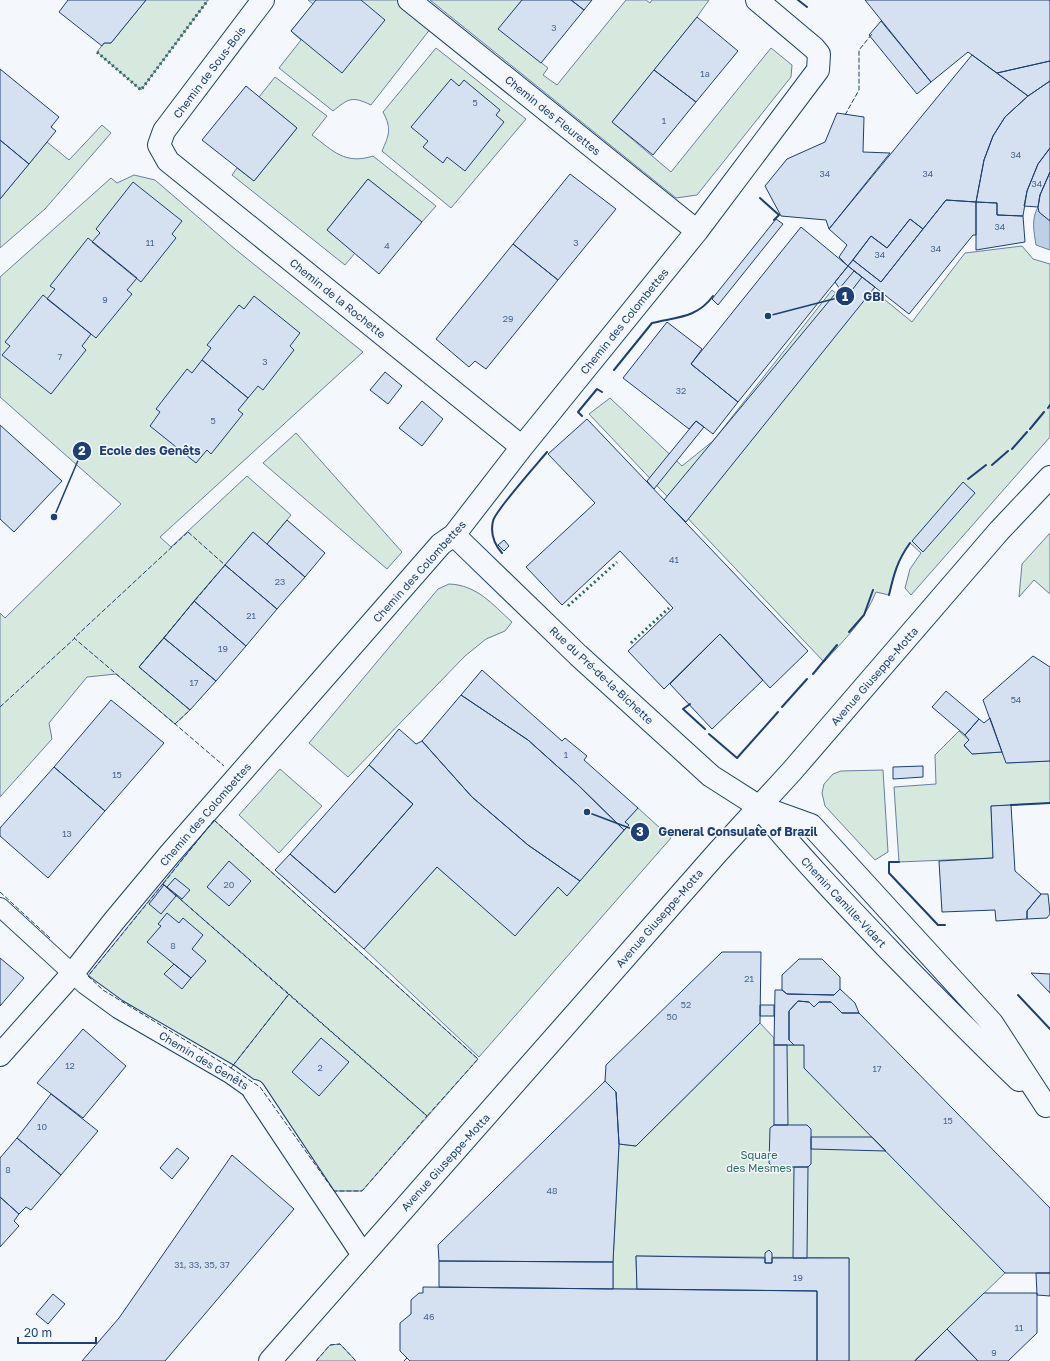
<svg xmlns="http://www.w3.org/2000/svg" width="1050" height="1361" font-family="'Golos Text',sans-serif">
<rect width="100%" height="100%" fill="#f4f7fb"/>
<!-- green -->
<path fill="#d7e8df" stroke="#687fa3" d="M146,0H208L141,90L97,52L104,43H111Z
M308,0H397L431,28L371,105C352,96 349,98 333,111L279,68L301,40L291,31L313,4Z
M430,0H522L499,29L548,68L543,75L557,85L626,0H646L650,3L652,0H709L697,17L612,122L671,172L771,48L792,65L791,77L697,195L676,198Z
M436,48L526,119L451,208L382,151C389,135 392,129 383,112Z
M275,77L327,116L312,135C333,151 345,165 373,156L436,206L422,222L368,179L327,230L355,253L345,265L232,175L237,168L254,181L297,128L259,97Z
M102,125L111,133L45,209L0,248V199L47,142L69,160Z
M134,175L155,180L235,249L363,352L160,537L171,547L247,476L291,515L267,544L253,532L140,666L190,710L175,724L116,674L87,677L49,723L52,739L0,797V613L5,618L121,504L0,397V277L111,178L117,183Z
M1022,246L1033,259L1050,264V437L911,595L905,588L910,569L921,553L910,543C898,560 893,575 889,595L876,592C865,620 844,640 824,662L589,414L610,398L682,466L713,441L832,290L845,301L862,281L912,322L965,253Z
M296,433L402,552L387,569L263,463Z
M1050,533V594L1034,580L1019,597L1022,564Z
M449,584C477,585 492,604 512,622L505,631L486,639L465,656L348,777L309,743L438,589Z
M959,731L969,740L964,746L972,754L1002,752L1007,763L1050,761V803L991,806L993,858L899,862L894,787L936,784L935,755Z
M280,769L322,806L279,853L239,815Z
M883,770L888,852L875,860L825,806L822,793L824,784L833,774L841,771Z
M638,808L671,838L479,1057L364,949L437,867L515,935L558,887L567,895L629,825L625,822Z
M214,820L478,1059L362,1191H334L260,1087L103,990L88,976Z
M760,1023L774,1038V1045H804L1005,1273L914,1361H849V1258L636,1256L637,1289H613V1262L619,1144L636,1146Z
M340,1344L356,1361H316L330,1345Z"/>
<!-- water -->
<path fill="#bed0e5" stroke="#687fa3" d="M1038,207L1039,212L1050,221V250L1036,245C1034,232 1031,219 1038,207Z"/>
<!-- building -->
<path fill="#d5e0f0" stroke="#1d3f73" d="M68,0H146L111,43H104L102,46L59,12Z
M316,0H361L385,20L342,73L291,31Z
M522,0H571L584,10L541,63L498,29Z
M571,0H592L584,10Z
M865,0H1050V61L997,73L968,52L931,82Z
M697,17L738,51L696,102L654,70Z
M881,21L931,82L917,94L869,35Z
M972,55L1028,96L1005,117L993,136L984,160L976,202L946,200L923,229L910,219L887,248L871,236L848,266L839,257L847,245L829,229Z
M1050,61V81L1028,96L997,73Z
M0,69L59,117L51,127L56,131L29,164L0,140Z
M654,70L696,102L653,155L612,122Z
M451,79L459,86L464,80L500,110L496,115L504,122L465,171L447,157L443,163L423,147L428,141L411,127Z
M1050,81V148L1038,164L1027,191L1023,216L997,215V203L976,202L984,160L993,136L1005,117L1028,96Z
M246,86L297,128L254,181L202,140Z
M837,113L864,117L863,152L890,153L829,229L826,220L781,216L765,186L787,159L825,142Z
M0,140L29,164L0,199Z
M1050,148V172L1040,195L1038,207L1024,206L1027,191L1038,164Z
M1050,172V221L1039,212L1038,207L1040,195Z
M570,174L616,209L558,280L513,244Z
M368,179L422,222L379,274L327,230Z
M133,182L182,221L172,234L176,238L141,282L92,242L100,233L96,229Z
M946,200L976,202V235H973L909,314L848,266L853,260L881,282Z
M976,202L997,203V215L1023,216L1025,242L976,250Z
M776,219L783,224L718,305L712,299Z
M910,219L923,229L881,282L853,260L871,236L887,248Z
M801,227L848,266L738,402L691,364Z
M88,238L137,278L127,290L132,294L96,338L47,299L55,289L50,286Z
M513,244L558,280L486,369L475,361L469,367L436,339Z
M848,266L862,277L846,298L835,282Z
M854,271L875,287L686,522L664,500Z
M43,295L91,334L82,346L86,350L51,394L2,355L10,346L5,342Z
M254,296L300,333L290,346L294,350L263,390L258,386L248,398L202,360L211,348L207,345L239,305L244,309Z
M667,322L702,349L691,364L738,402L713,434L696,421L689,429L623,378Z
M202,360L248,398L238,410L243,414L211,454L207,450L196,463L150,426L160,412L156,409L187,369L192,373Z
M385,372L402,386L388,404L370,390Z
M422,401L443,419L422,446L399,428Z
M587,419L808,651L770,688L720,634L664,689L628,651L673,608L620,551L562,605L526,567L595,503L548,454Z
M696,421L704,427L654,489L647,481Z
M0,425L62,481L14,532L0,519Z
M963,482L975,493L923,552L912,541Z
M287,520L325,553L305,577L267,544Z
M253,532L305,577L277,609L225,565Z
M504,540L509,546L504,551L498,545Z
M225,565L277,609L246,646L194,601Z
M194,601L246,646L216,681L164,638Z
M720,634L763,680L712,729L670,684Z
M164,638L216,681L190,710L139,667Z
M1033,656L1050,667V761L1006,763L983,700Z
M482,670L562,741L565,738L587,756L584,760L638,808L625,822L629,825L624,830L577,784L528,740L461,695Z
M946,691L979,719L965,735L932,707Z
M461,695L528,740L577,784L624,830L580,881L528,845L472,797L422,741Z
M111,700L164,743L105,811L54,767Z
M990,718L1002,752L972,754L964,745L969,740L965,735L979,719L984,723Z
M399,729L416,744L422,741L472,797L528,845L580,881L567,896L558,887L515,936L437,867L364,949L275,870L290,854L335,893L413,804L369,765Z
M369,765L413,804L335,893L290,854Z
M923,766V777L893,779V767Z
M54,767L105,811L48,878L0,836V828Z
M1011,805L1015,871L1041,894L1027,911V919L996,921L995,910L942,912L939,861L993,858L991,806Z
M229,861L251,881L229,906L207,887Z
M175,878L190,890L182,899L167,887Z
M164,885L176,896L161,914L149,904Z
M1041,894H1048L1050,914L1047,918L1027,919V911Z
M167,913L179,923L183,918L203,935L192,949L206,961L191,978L147,942L161,926L158,924Z
M722,952H761L760,1023L636,1146L619,1144L616,1092L605,1081L606,1065Z
M0,958L24,978L0,1006Z
M799,959H822L840,977V989L834,995L787,994L782,990V975Z
M174,964L191,978L182,989L164,974Z
M1031,973L1050,974V993Z
M840,989L855,1003L859,1013H842L831,1002H819L814,1007L809,1002L798,1001L789,1011V1040L794,1045H774L775,990H782L787,994L834,995Z
M798,1001L809,1002L814,1007L819,1002H831L842,1013H859L1050,1208V1273H1005L804,1068V1045H794L789,1040V1011Z
M760,1005H774V1016H760Z
M83,1029L126,1066L83,1118L37,1083Z
M321,1038L349,1062L319,1096L292,1072Z
M774,1045H787L788,1125H774Z
M605,1081L616,1092L619,1144L613,1262L439,1261L438,1245Z
M51,1094L98,1131L61,1175L17,1138Z
M774,1125H807L811,1129V1164L808,1167H773L769,1163L770,1128Z
M811,1137H872L886,1151L811,1149Z
M17,1138L61,1175L31,1210L26,1207L19,1214L0,1197V1158Z
M177,1148L189,1158L172,1179L160,1168Z
M232,1155L294,1209L165,1361H82L119,1318Z
M794,1167H808L807,1258H793Z
M0,1197L19,1214L14,1221L19,1226L0,1247Z
M769,1250L772,1253V1263H765V1253Z
M636,1256L765,1258V1263H772V1258H849V1361H817V1291L637,1289Z
M439,1261L613,1262V1289L439,1287Z
M1036,1273H1050V1296L1037,1295Z
M423,1287L817,1291V1361H410L400,1351V1323L411,1314V1300L419,1293H423Z
M984,1293H1037V1333L1008,1361H978L947,1329Z
M53,1294L65,1304L48,1324L36,1314Z
M947,1329L978,1361H915Z"/>
<g fill="none" stroke-linecap="round" stroke-linejoin="round">
<!-- pedestrian casing -->
<g stroke="#1d3f73" stroke-width="20">
<path id="pedestrian" d="M0,907L85,985L118,1009L230,1074L254,1091"/>
</g>
<!-- minor casing -->
<g stroke="#1d3f73" stroke-width="24">
<path id="minor" d="M263,0L164,131L159,145L168,161L522,447
M409,0L697,231
M454,535L578,655L711,776L758,806L811,825L992,1023L1046,1106
M759,807C801,858 847,906 892,953C934,996 976,1039 1019,1080
M0,1055L73,973L114,921L169,855L441,544L454,535L522,447L697,231L818,70L819,54L814,48L757,0
M254,1091L363,1255"/>
</g>
<!-- primary casing -->
<g stroke="#1d3f73" stroke-width="24">
<path id="primary" d="M270,1361L717,853L792,771L999,531L1050,477"/>
</g>
<!-- pedestrian -->
<use href="#pedestrian" stroke="#f4f7fb" stroke-width="18"/>
<!-- minor -->
<use href="#minor" stroke="#f4f7fb" stroke-width="22"/>
<!-- primary -->
<use href="#primary" stroke="#f4f7fb" stroke-width="22"/>
<!-- hedge -->
<path stroke="#2c6c60" stroke-width="3" stroke-dasharray="2 3" stroke-linecap="butt" d="M97,52L141,90L208,0
M568,606L617,562
M631,643L669,608"/>
<!-- fence -->
<path stroke="#1d3f73" stroke-width="1" stroke-dasharray="5 2" stroke-linecap="butt" d="M845,115L859,90V50L872,34
M188,532L225,565L139,667L190,710L175,724L74,638Z
M0,707L75,638
M174,723L224,766
M214,820L478,1059L427,1116L163,884Z
M163,884L289,994L231,1068L103,990L88,976Z
M0,892L50,938
M289,994L427,1116L362,1191H334L260,1087L231,1068Z
M316,1361L330,1345L340,1344L356,1361
M404,1361L407,1358"/>
<!-- wall -->
<path stroke="#1d3f73" stroke-width="2" d="M798,0L807,7
M760,198L779,215L774,220
M614,370L652,323C677,317 697,318 713,296
M1048,408L1050,405
M582,416L578,412L597,389L602,392
M1030,429L1044,412
M1012,449L1027,432
M992,465L1008,451
M968,479L986,465
M502,553C494,544 490,534 493,521C495,511 537,464 547,452
M889,595C894,574 897,561 910,543
M849,632L864,615L873,590
M813,674L837,645
M690,704L683,709L705,729
M782,707L807,679
M709,734L737,758L778,712
M1011,805L1050,803
M899,862H889V873L938,925H945
M1018,995L1050,1029"/>
</g>
<g text-anchor="middle" dominant-baseline="central" stroke-width="3" stroke-linejoin="round" paint-order="stroke">
<!-- number labels -->
<g font-size="9" fill="#4b6792">
<text x="554" y="27">3</text>
<text x="705" y="73">1a</text>
<text x="475" y="102">5</text>
<text x="664" y="120">1</text>
<text x="1016" y="154">34</text>
<text x="825" y="173">34</text>
<text x="928" y="173">34</text>
<text x="1037" y="183">34</text>
<text x="1000" y="226">34</text>
<text x="150" y="242">11</text>
<text x="576" y="242">3</text>
<text x="387" y="245">4</text>
<text x="936" y="248">34</text>
<text x="880" y="254">34</text>
<text x="105" y="299">9</text>
<text x="508" y="318">29</text>
<text x="60" y="356">7</text>
<text x="265" y="361">3</text>
<text x="681" y="390">32</text>
<text x="213" y="420">5</text>
<text x="674" y="559">41</text>
<text x="280" y="581">23</text>
<text x="251" y="615">21</text>
<text x="223" y="648">19</text>
<text x="194" y="682">17</text>
<text x="1016" y="699">54</text>
<text x="566" y="754">1</text>
<text x="117" y="774">15</text>
<text x="67" y="833">13</text>
<text x="229" y="884">20</text>
<text x="173" y="945">8</text>
<text x="749" y="978">21</text>
<text x="686" y="1004">52</text>
<text x="672" y="1016">50</text>
<text x="70" y="1065">12</text>
<text x="320" y="1067">2</text>
<text x="877" y="1068">17</text>
<text x="948" y="1120">15</text>
<text x="42" y="1126">10</text>
<text x="8" y="1169">8</text>
<text x="552" y="1190">48</text>
<text x="202" y="1264">31, 33, 35, 37</text>
<text x="798" y="1277">19</text>
<text x="429" y="1316">46</text>
<text x="1019" y="1327">11</text>
<text x="994" y="1352">9</text>
</g>
<!-- street labels -->
<g font-size="11" fill="#1d3f73" stroke="#f4f7fb">
<text transform="translate(209 72) rotate(-53)">Chemin de Sous-Bois</text>
<text transform="translate(553 115) rotate(39)">Chemin des Fleurettes</text>
<text transform="translate(338 298) rotate(39)">Chemin de la Rochette</text>
<text transform="translate(624 321) rotate(-51)">Chemin des Colombettes</text>
<text transform="translate(419 571) rotate(-48)">Chemin des Colombettes</text>
<text transform="translate(602 675) rotate(43)">Rue du Pré-de-la-Bichette</text>
<text transform="translate(874 676) rotate(-49)">Avenue Giuseppe-Motta</text>
<text transform="translate(205 814) rotate(-49)">Chemin des Colombettes</text>
<text transform="translate(844 902) rotate(47)">Chemin Camille-Vidart</text>
<text transform="translate(659 918) rotate(-49)">Avenue Giuseppe-Motta</text>
<text transform="translate(204 1060) rotate(31)">Chemin des Genêts</text>
<text transform="translate(445 1162) rotate(-48)">Avenue Giuseppe-Motta</text>
</g>
<!-- park labels -->
<g font-size="11" fill="#2c6c60" stroke="#f4f7fb">
<text x="759" y="1154">Square<tspan x="759" dy="13">des Mesmes</tspan></text>
</g>
</g>
<!-- callouts -->
<path fill="none" stroke="#1d3f73" stroke-width="1.5" d="M768 316L845 296M54 517L82 451M587 812L640 832"/>
<g fill="#1d3f73" stroke="#f4f7fb" stroke-width="1.5">
<circle cx="768" cy="316" r="4"/>
<circle cx="54" cy="517" r="4"/>
<circle cx="587" cy="812" r="4"/>
<circle cx="845" cy="296" r="10"/>
<circle cx="82" cy="451" r="10"/>
<circle cx="640" cy="832" r="10"/>
</g>
<g font-size="12" text-anchor="middle" font-weight="bold" fill="#fff">
<text x="845" y="301">1</text>
<text x="82" y="455">2</text>
<text x="640" y="836">3</text>
</g>
<g font-size="12" text-anchor="middle" font-weight="bold" fill="#1d3f73" stroke="#f4f7fb" stroke-width="3" stroke-linejoin="round" paint-order="stroke">
<text x="874" y="301">GBI</text>
<text x="150" y="455">Ecole des Genêts</text>
<text x="738" y="836">General Consulate of Brazil</text>
</g>
<!-- scale -->
<path d="M18 1337v6h78v-6" fill="none" stroke="#1d3f73" stroke-width="2"/>
<text x="24" y="1337" font-size="12" fill="#1d3f73" stroke="#f4f7fb" stroke-width="3" paint-order="stroke">20 m</text>
</svg>
